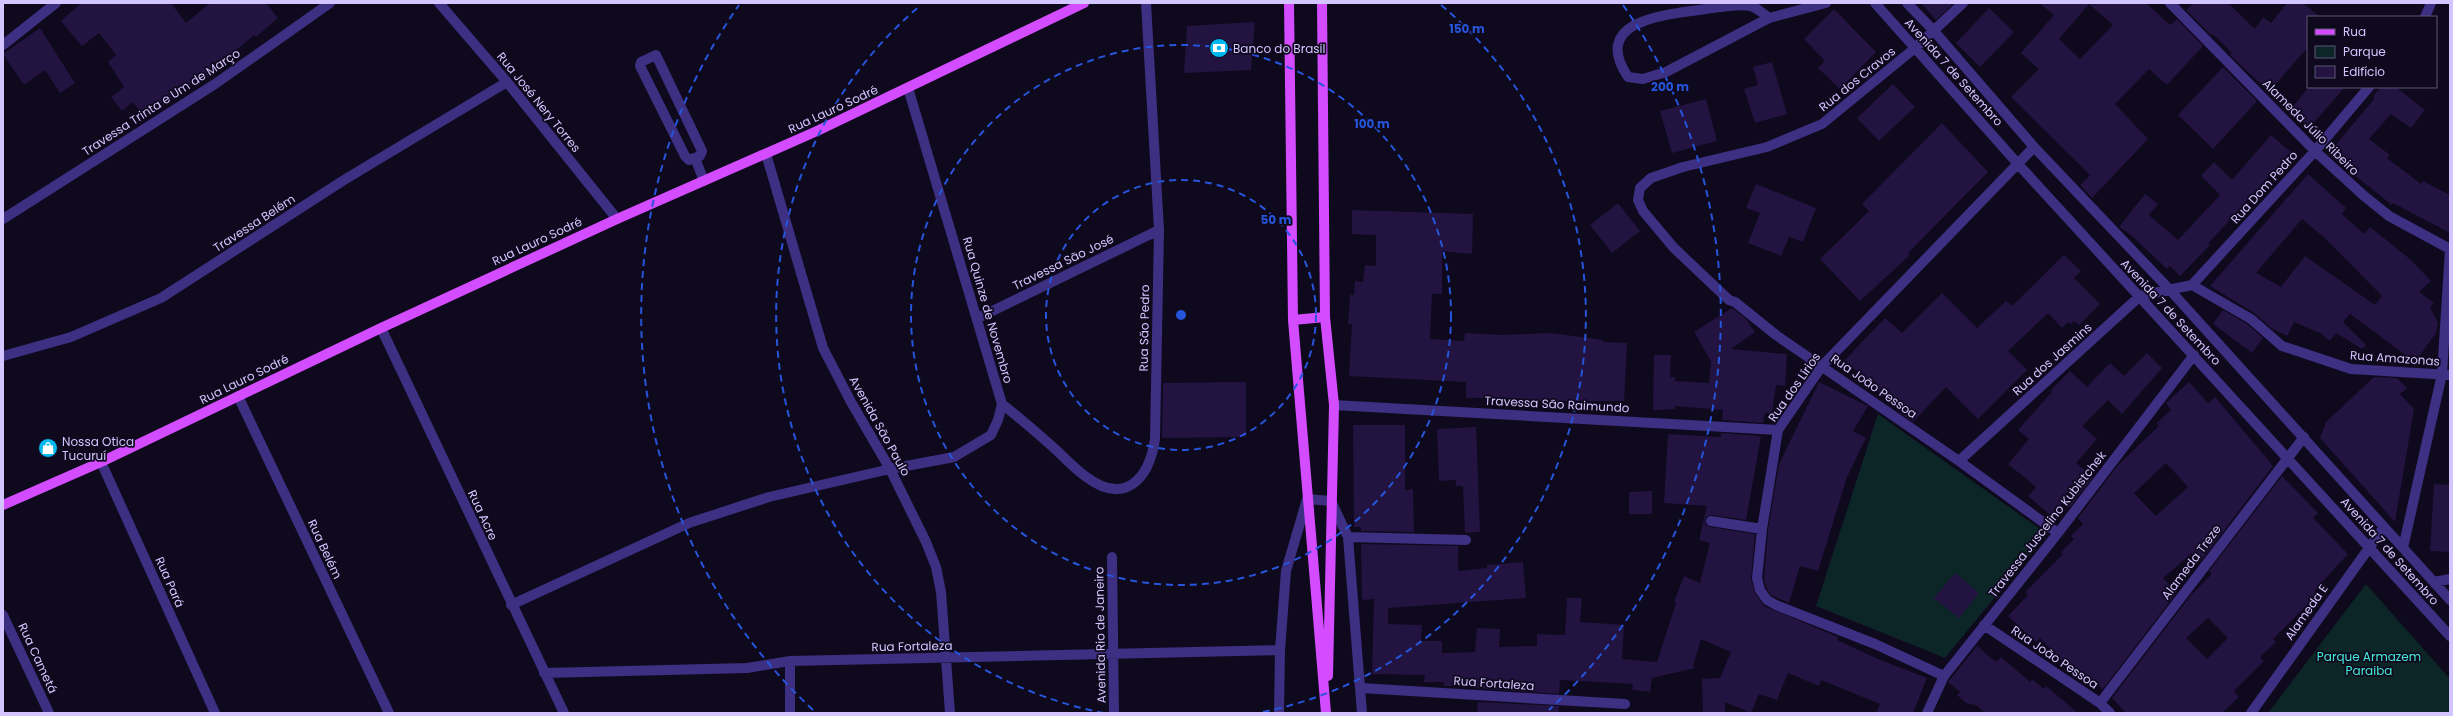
<svg xmlns="http://www.w3.org/2000/svg" width="2453" height="716" font-family="Poppins,sans-serif">
<rect width="100%" height="100%" fill="#0f091d"/>
<!-- green -->
<path fill="#0c2527" d="M1878,414L2047,534L1945,658L1816,606Z
M2366,584L2450,679V713H2268Z"/>
<!-- building -->
<path fill="#221340" fill-rule="evenodd" d="M81,3H171L186,23L210,3H266L278,18L256,37L254,35L218,66L220,68L200,83L197,80L163,105L161,102L143,115L133,102L122,111L111,97L124,87L108,62L116,55L99,33L82,46L61,21Z
M1921,3H1954L1936,20Z
M2039,3H2146L2170,25L2177,19L2203,46L2167,85L2149,69L2115,104L2148,139L2092,198L2080,185L2090,175L2011,97L2039,69L2021,53L2054,15ZM2089,4L2113,25L2080,59L2059,39Z
M2194,3H2228L2255,29L2263,17L2271,23L2287,3H2303L2320,17H2308V47L2269,92L2230,55L2232,53L2213,34L2212,36L2186,10Z
M1989,8L2014,32L1980,67L1956,43Z
M1834,9L1876,52L1840,89L1818,68L1825,61L1804,39Z
M1255,22L1251,70L1184,73L1187,26Z
M40,28L75,83L60,93L45,70L24,85L3,54Z
M1772,62L1787,114L1755,123L1744,89L1758,85L1753,67Z
M2223,67L2257,101L2213,149L2178,115Z
M1893,84L1915,107L1879,141L1857,118Z
M2309,87H2345L2309,128L2289,111Z
M2381,87H2396L2425,110L2411,128L2391,114L2369,139L2390,155L2387,158L2421,184L2423,181L2450,195V233L2393,203L2392,205L2328,154L2374,99V95Z
M1706,99L1717,141L1672,153L1660,111Z
M1942,123L1988,172L1908,253L1910,255L1860,301L1820,259L1869,211L1862,204Z
M2271,135L2291,152L2208,244L2210,245L2180,276L2170,266L2167,269L2132,236L2119,227L2145,194L2158,204L2149,215L2178,240L2220,195L2201,176L2214,162L2232,180Z
M2308,174L2346,208L2342,214L2364,234L2370,227L2410,259L2431,281L2419,292L2434,303L2430,307L2438,323L2436,333L2415,362L2350,314L2343,322L2366,345L2362,349L2336,333L2330,341L2320,333L2294,322L2287,336L2271,328L2254,313L2210,286ZM2302,219L2326,239L2382,296L2375,305L2305,256L2281,287L2256,273Z
M1756,184L1816,208L1803,242L1789,237L1781,256L1748,243L1760,213L1746,208Z
M1618,203L1640,231L1612,253L1590,225Z
M1352,210L1473,214L1472,254L1442,251V294H1432L1430,339L1464,341L1465,333L1503,335L1551,333L1603,340V342L1627,343L1624,401H1534V406H1516L1517,398H1466V382L1349,376L1352,324H1348L1350,295H1354L1355,281L1363,282L1365,265L1376,266V235L1352,234Z
M2064,255L2081,271L2074,278L2100,304L2079,325L2074,321L2071,324L2068,322L2062,328L2048,313L2008,351L2027,370L1978,419L1946,387L1913,422L1902,414L1845,360L1885,318L1902,333L1942,293L1977,328L2006,301L2012,306Z
M1732,308L1745,318L1755,332L1731,349L1787,354L1785,386L1776,385L1772,414L1765,413L1763,423L1722,420L1723,410L1675,406V409L1653,410L1654,355H1671L1670,377H1675V381L1709,383L1711,361L1694,332Z
M2223,310L2247,324L2263,338L2252,353L2213,324Z
M2147,353L2162,368L2122,414L2108,400L2082,426L2097,439L2076,463L2093,477L2069,508L2063,502L2051,516L2028,496L2036,487L2008,464L2029,439L2018,430L2052,392L2051,390L2070,371L2087,387L2110,363L2124,376Z
M2374,377L2397,378L2407,388L2400,394L2414,409L2395,522L2320,438L2326,422Z
M1246,382V437L1162,438L1163,383Z
M1819,382L1868,406L1853,431L1866,438L1847,477L1818,571L1800,566L1789,603L1771,595L1766,587L1764,578L1768,530L1779,464Z
M2189,382L2208,403L2215,397L2273,466L2200,562L2192,553L2163,578L2177,592L2103,689L2092,678L2084,684L2040,638L2036,642L2008,616L2028,595L2025,592L2063,554L2061,552L2074,539L2071,536L2083,524L2078,518L2118,465L2159,426L2157,423L2171,410L2166,403ZM2166,463L2188,487L2156,516L2134,493Z
M1353,425H1405V490L1413,489L1414,532L1361,531V527H1354Z
M1476,427L1480,532L1465,533L1463,486H1456V480L1439,481L1437,429Z
M1721,433L1761,436L1746,520L1712,515L1706,517L1705,524L1710,527L1755,534L1751,579L1755,593L1764,606L1838,637L1837,640L1878,659L1927,678L1913,713H1876L1880,704L1821,680L1819,686L1788,673L1777,700L1759,694L1751,713L1725,702V713H1703L1702,679L1720,678L1731,652L1701,639L1693,666L1695,668L1652,678L1650,692L1632,690L1633,684L1560,680L1559,694L1473,688L1474,686H1444V682H1424L1425,675L1372,674L1374,599L1362,600L1361,544L1458,546V571L1487,568V565L1523,562L1526,598L1388,608V624L1422,625L1421,641H1442V653L1475,652L1477,628L1500,629L1499,647L1537,646V634L1565,635L1567,598H1582L1580,622L1624,625L1622,659L1657,662L1676,603L1674,602L1684,576L1700,583L1710,543L1699,540L1707,506L1664,503L1668,434L1721,437Z
M2282,476L2318,513L2313,518L2348,554L2314,591L2318,594L2273,639L2276,642L2260,657L2264,661L2234,691L2239,697L2222,713H2126L2112,698L2191,595L2212,574L2209,571ZM2208,618L2228,638L2207,659L2186,638Z
M2434,484L2450,485V552L2430,551Z
M1652,491V514H1629V492Z
M1955,573L1979,593L1959,618L1934,598Z
M1977,646L1996,662L2001,657L2030,682L2032,679L2044,689L2046,686L2078,713H1985L1976,705L1966,703L1957,695L1960,692L1948,682Z
M1478,702L1559,706L1558,713H1477Z"/>
<g fill="none" stroke-linecap="round" stroke-linejoin="round">
<!-- minor -->
<path stroke="#3d2f81" stroke-width="10" d="M439,3L507,82L617,219
M1875,3L2018,164L2450,636
M1907,3L1934,31L2034,147L2169,289L2450,600
M1963,3L1915,48L1822,124L1767,147L1683,167L1651,178L1640,188L1638,200L1643,211L1674,248L1729,300L1735,302L1776,335L1959,461L2058,533
M2170,3L2315,151L2363,195L2389,216L2450,249
M2425,17L2431,3
M1769,18C1764,14 1757,8 1751,6C1738,3 1713,8 1699,10C1661,15 1591,22 1628,77L1643,79L1666,72L1769,18L1826,3
M3,45L56,3
M656,55L702,151L700,156L689,160L685,156L640,66L641,62Z
M766,154L823,348L851,402L890,469L926,542L936,567L941,592L950,713
M695,158L704,181
M3,219L215,84L330,3
M2192,285L2251,319L2282,346L2351,369L2450,375
M978,318L1159,230
M381,328L564,713
M3,356L71,337L161,298L344,180L507,82
M238,396L389,713
M1002,404C1020,418 1037,433 1054,448C1064,457 1074,468 1085,476C1124,506 1149,480 1155,439L1159,230L1146,3
M1334,405L1778,430
M1959,461L2140,296L2192,285L2315,151L2369,87
M101,462L215,713
M1711,521L1762,529
M1348,537L1466,540
M2403,548L2442,374L2450,249
M1112,557L1114,713
M2434,582L2450,579
M511,605L689,523L769,497L890,469L954,457L991,435L998,420L1002,404L908,88
M3,615L49,713
M1984,625L2100,703L2110,713
M790,661V713
M544,673L747,668L790,661L1280,650
M1944,676L1875,644L1776,605L1767,600L1760,590L1757,578L1762,529L1778,430L1822,366L2034,147
M1361,688L1625,704
M2100,703L2304,437
M1279,713L1280,650L1286,571L1307,499L1331,501L1348,537L1362,713
M1927,713L1944,676L2058,533L2194,355
M2251,713L2384,527"/>
<!-- major -->
<path stroke="#d44cff" stroke-width="10" d="M1289,3L1293,320L1326,713
M1322,3L1325,317L1334,405L1328,676
M1293,320L1325,317
M3,505L101,462L381,328L617,219L817,131L1084,3"/>
</g>
<!-- distance rings -->
<g fill="none" stroke="#2654da" stroke-width="2" stroke-dasharray="7 5">
<circle cx="1181" cy="315" r="135"/>
<circle cx="1181" cy="315" r="270"/>
<path d="M1104 713A405 405 0 0 1 921 5M1441 5A405 405 0 0 1 1258 713"/>
<path d="M813 710A540 540 0 0 1 739 5M1623 5A540 540 0 0 1 1549 710"/>
</g>
<!-- icons -->
<defs>
<g id="bank-disc" transform="scale(1)"><circle r="9.5" fill="#00b8f0" stroke="#0f091d"/><path d="M-6-4H6V4H-6ZM0-2.3a2.3 2.3 0 1 0 0 4.6a2.3 2.3 0 1 0 0-4.6Z" fill="#fff"/></g>
<g id="shop-disc" transform="scale(1)"><circle r="9.5" fill="#00b8f0" stroke="#0f091d"/><path d="M-5-2.5h2.3a2.7 3.5 0 0 1 5.4 0H5L5.5 6h-11ZM-1.5-2.5h3a1.5 2.3 0 0 0-3 0Z" fill="#fff"/></g>
</defs>
<g fill-rule="evenodd">
<use href="#bank-disc" x="1219" y="48"/>
<use href="#shop-disc" x="48" y="448"/>
</g>
<g text-anchor="middle" dominant-baseline="central" stroke-width="3.5" stroke-linejoin="round" paint-order="stroke">
<!-- poi labels -->
<g font-size="12" fill="#d3c5ff" stroke="#0f091d" text-anchor="start">
<text x="1233" y="48">Banco do Brasil</text>
<text x="62" y="441">Nossa Otica<tspan x="62" dy="14">Tucuruí</tspan></text>
</g>
<!-- street labels -->
<g font-size="12" fill="#d3c5ff" stroke="#0f091d">
<text transform="translate(1954 72) rotate(48)">Avenida 7 de Setembro</text>
<text transform="translate(1857 79) rotate(-39)">Rua dos Cravos</text>
<text transform="translate(161 102) rotate(-33)">Travessa Trinta e Um de Março</text>
<text transform="translate(539 102) rotate(51)">Rua José Nery Torres</text>
<text transform="translate(833 109) rotate(-25)">Rua Lauro Sodré</text>
<text transform="translate(2311 127) rotate(45)">Alameda Júlio Ribeiro</text>
<text transform="translate(2264 187) rotate(-48)">Rua Dom Pedro</text>
<text transform="translate(254 223) rotate(-33)">Travessa Belém</text>
<text transform="translate(537 241) rotate(-25)">Rua Lauro Sodré</text>
<text transform="translate(1063 262) rotate(-26)">Travessa São José</text>
<text transform="translate(988 310) rotate(74)">Rua Quinze de Novembro</text>
<text transform="translate(2171 312) rotate(47)">Avenida 7 de Setembro</text>
<text transform="translate(1144 328) rotate(-89)">Rua São Pedro</text>
<text transform="translate(2395 358) rotate(4)">Rua Amazonas</text>
<text transform="translate(2052 359) rotate(-42)">Rua dos Jasmins</text>
<text transform="translate(244 379) rotate(-26)">Rua Lauro Sodré</text>
<text transform="translate(1874 386) rotate(35)">Rua João Pessoa</text>
<text transform="translate(1794 387) rotate(-55)">Rua dos Lírios</text>
<text transform="translate(1557 404) rotate(3)">Travessa São Raimundo</text>
<text transform="translate(880 426) rotate(61)">Avenida São Paulo</text>
<text transform="translate(483 515) rotate(65)">Rua Acre</text>
<text transform="translate(2047 524) rotate(-52)">Travessa Juscelino Kubistchek</text>
<text transform="translate(325 549) rotate(65)">Rua Belém</text>
<text transform="translate(2390 551) rotate(48)">Avenida 7 de Setembro</text>
<text transform="translate(2191 562) rotate(-53)">Alameda Treze</text>
<text transform="translate(170 582) rotate(66)">Rua Pará</text>
<text transform="translate(2306 612) rotate(-55)">Alameda E</text>
<text transform="translate(1100 635) rotate(-91)">Avenida Rio de Janeiro</text>
<text transform="translate(912 646) rotate(-1)">Rua Fortaleza</text>
<text transform="translate(2055 657) rotate(34)">Rua João Pessoa</text>
<text transform="translate(38 658) rotate(65)">Rua Cametá</text>
<text transform="translate(1494 683) rotate(4)">Rua Fortaleza</text>
</g>
<!-- park labels -->
<g font-size="12" fill="#45ebd8" stroke="#0f091d">
<text x="2369" y="656">Parque Armazem<tspan x="2369" dy="14">Paraiba</tspan></text>
</g>
</g>
<circle cx="1181" cy="315" r="6" fill="#2654da" stroke="#0f091d" stroke-width="2"/>
<g font-size="12" text-anchor="middle" font-weight="bold" fill="#2654da" stroke="#0f091d" stroke-width="3.5" stroke-linejoin="round" paint-order="stroke">
<text x="1467" y="33">150 m</text>
<text x="1670" y="91">200 m</text>
<text x="1372" y="128">100 m</text>
<text x="1276" y="224">50 m</text>
</g>
<!-- border -->
<rect width="2453" height="716" fill="none" stroke="#d3c5ff" stroke-width="8"/>
<!-- legend -->
<rect x="2307" y="16" width="130" height="72" fill="#0f091d" stroke="#5d5477"/>
<rect x="2315" y="29" width="20" height="6" fill="#d44cff" stroke="#5d5477"/>
<text x="2343" y="36" font-size="12" fill="#d3c5ff">Rua</text>
<rect x="2315" y="46" width="20" height="12" fill="#0c2527" stroke="#5d5477"/>
<text x="2343" y="56" font-size="12" fill="#d3c5ff">Parque</text>
<rect x="2315" y="66" width="20" height="12" fill="#221340" stroke="#5d5477"/>
<text x="2343" y="76" font-size="12" fill="#d3c5ff">Edifício</text>
</svg>
